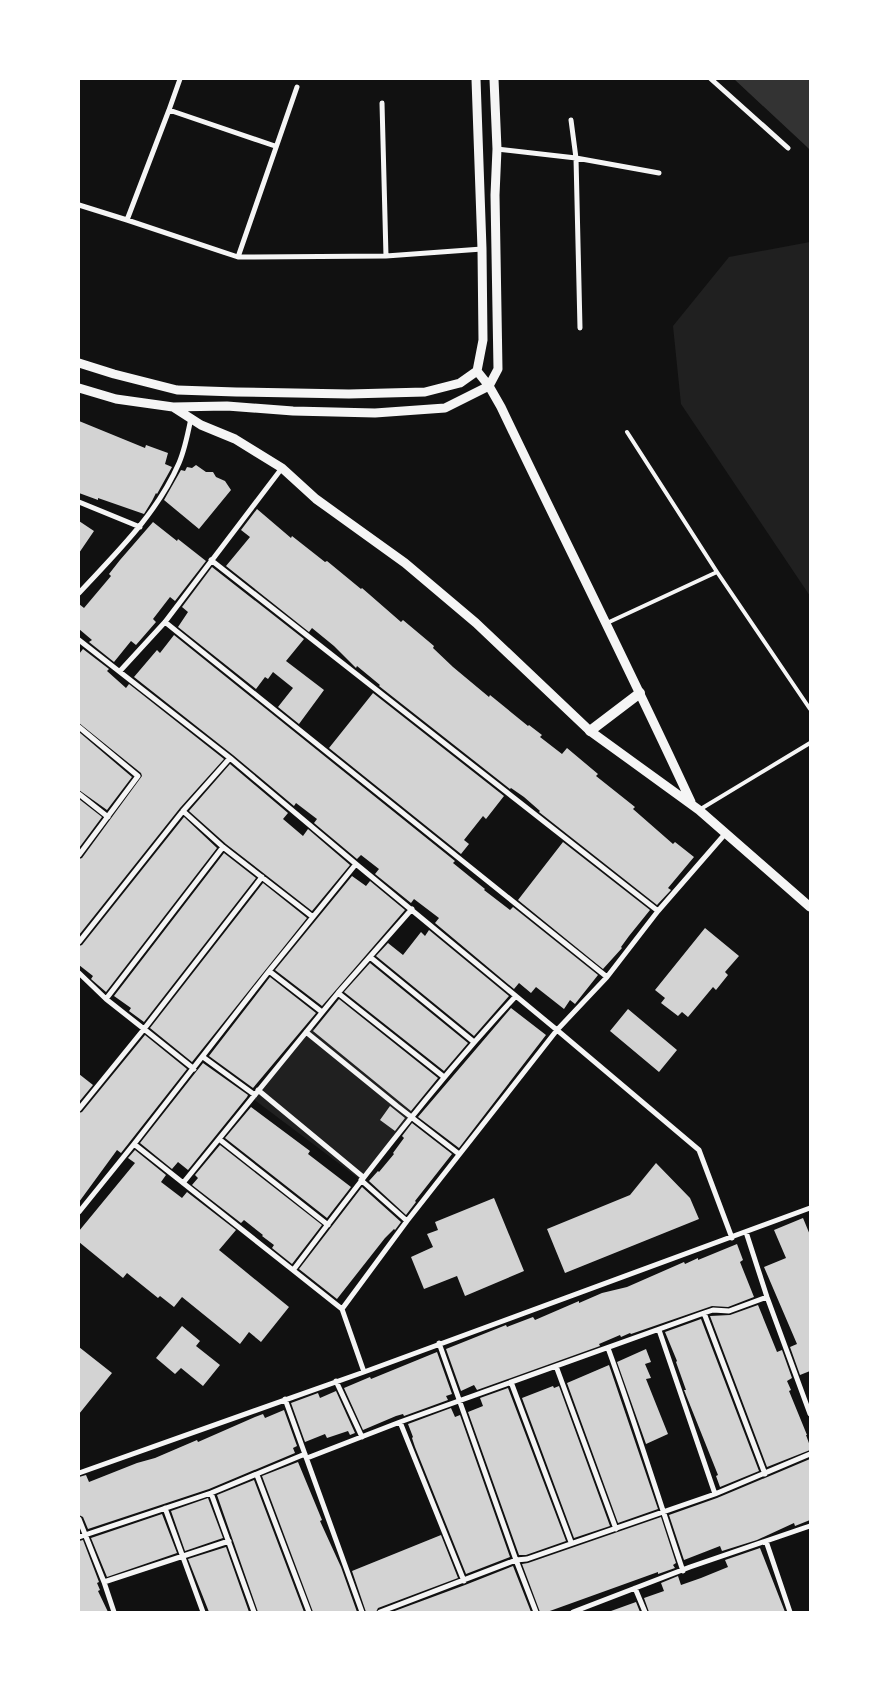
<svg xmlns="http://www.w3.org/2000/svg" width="889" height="1691" font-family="Lora,serif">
<rect width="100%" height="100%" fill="#111"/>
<!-- green -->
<path fill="#202020" d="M810,242V596L681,404L673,326L729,257Z
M311,1026L414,1113L361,1180L252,1098Z"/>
<!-- water -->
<path fill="#333" d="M734,79H810V150L806,146Z"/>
<!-- building -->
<path fill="#d3d3d3" d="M79,421L145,448L146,445L168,453L165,464L172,467L157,494L156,493L152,501L144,514L98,498V500L79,493Z
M196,465L206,472H213L216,477L225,481L231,490L199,529L164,500L181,470L185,471L187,467L192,468Z
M257,509L291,538L292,536L325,562L327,561L361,589L362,588L401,622L403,620L434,646L433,648L453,667L489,697L490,695L528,726L529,725L542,735L540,737L562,754L567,748L598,774L596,776L635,807L633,809L673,844L675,842L694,857L668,888L671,890L657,905L539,812L540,811L524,797L511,788L510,789L379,686L380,685L357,666L356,668L334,646L312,628L309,632L226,566L250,537L241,530Z
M79,521L94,531L79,553Z
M153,522L177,541L178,539L206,561L175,601L170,597L153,619L156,622L136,645L131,641L114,662L89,642L92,640L79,629V604L84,608L111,576L109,574L120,560Z
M212,567L304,639L286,661L324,690L299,724L278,707L293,688L273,672L268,679L265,677L256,689L178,627L188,612L182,607Z
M174,635L455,861L453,863L485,889L484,890L510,910L513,907L598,975L575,1004L570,1000L564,1009L536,987L531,993L519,983L514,989L435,923L439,918L414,899L411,903L375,874L379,869L361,855L357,859L314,823L317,819L296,803L294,806L233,755L134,677L157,650L160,653Z
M83,649L109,669L107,671L126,688L129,684L224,759L180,808L79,935V859L82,858L142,776L141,773L79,723V654Z
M373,693L504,796L486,819L483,816L464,840L469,844L461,854L329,748Z
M79,732L132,777L107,810L79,790Z
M230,764L288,813L283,819L303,836L308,829L350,865L312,911L226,844L189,811Z
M79,799L102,817L79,848Z
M184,817L217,848L106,992L91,979L93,976L79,965V946L82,945Z
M563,842L650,910L629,936L621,947L622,948L603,969L518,900Z
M224,853L256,878L144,1022L129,1011L131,1008L114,996Z
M352,876L366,886L370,881L405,910L322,1006L275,970Z
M263,883L307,918L192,1062L150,1028Z
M705,928L739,956L725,972L728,975L716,990L713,987L688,1017L682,1012L678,1016L661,1003L665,998L655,990Z
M429,930L509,996L474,1036L376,956L388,943L403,955L421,932L425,936Z
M370,963L468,1043L444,1071L344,992Z
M270,977L316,1013L253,1088L209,1056Z
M339,999L438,1078L411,1111L313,1031Z
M511,1008L546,1035L459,1148L418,1117Z
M628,1009L677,1050L659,1072L610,1031Z
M145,1035L187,1069L121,1153L117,1150L79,1202V1113L82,1112Z
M203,1063L248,1095L247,1097L188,1170L178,1162L172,1169L140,1143Z
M79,1074L93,1085L79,1102Z
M390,1106L405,1118L395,1131L380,1120Z
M251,1107L310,1151L308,1154L351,1187L327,1218L225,1138Z
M412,1123L452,1154L415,1201L416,1202L406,1215L369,1181L378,1171L379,1172L394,1154L393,1153L404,1138L402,1136Z
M220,1145L322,1225L292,1264L272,1248L274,1245L262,1236L263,1235L244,1220L241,1223L192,1185L198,1178L195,1175Z
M135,1150L166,1175L161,1182L182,1198L187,1192L236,1230L219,1250L289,1307L261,1342L249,1332L240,1344L182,1297L174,1307L160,1296L158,1298L127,1273L123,1278L79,1242V1231L135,1163L128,1158Z
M656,1163L690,1198L699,1219L565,1273L547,1229L630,1195Z
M362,1187L401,1222L395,1230L394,1229L385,1238L337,1299L299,1269Z
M494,1198L524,1271L465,1296L457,1276L424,1289L411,1257L433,1247L427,1234L438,1230L435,1222Z
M803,1218L810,1235V1371L800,1375L790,1347L797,1344L764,1267L786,1258L774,1230Z
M737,1244L743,1260L740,1262L754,1297L728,1307L712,1306L631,1334L630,1333L621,1337L620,1335L599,1344L600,1346L477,1390L474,1385L461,1391L446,1349L506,1325L507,1327L533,1317L535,1320L579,1301V1303L602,1293L627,1287L684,1262L685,1264L698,1258V1260Z
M758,1305L777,1352L782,1350L792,1378L787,1381L791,1390L789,1391L807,1435H806L810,1446V1450L767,1467L710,1316L730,1315Z
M701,1319L759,1471L720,1487L716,1476L718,1475L684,1390H686L676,1362L677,1361L665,1332Z
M182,1326L200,1341L196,1346L220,1365L203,1386L181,1368L175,1374L156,1358Z
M79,1347L112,1373L79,1414Z
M646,1349L651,1362L645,1364L651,1378L646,1379L668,1434L646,1444L617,1362Z
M437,1352L452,1394L446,1396L448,1400L404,1416L403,1414L396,1416L363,1430L344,1388L370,1377L371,1379Z
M609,1365L658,1509L618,1523L567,1383Z
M553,1386L554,1388L559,1386L610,1526L574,1538L522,1398Z
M508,1388L566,1541L526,1555H519L468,1412L483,1406L480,1398Z
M336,1391L355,1433L350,1435L348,1431L327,1438L325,1434L305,1442L291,1403L318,1393L320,1398Z
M451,1408L455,1417L460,1415L510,1557L466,1574L415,1447L412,1438L413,1437L408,1424Z
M284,1410L297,1446L293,1448L295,1453L209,1489L88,1529L83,1517L79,1515V1477L86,1475L89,1482L137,1463L155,1458L197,1440L198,1442L255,1417L263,1414L265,1418Z
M810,1459V1520L795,1526L794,1523L757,1540L722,1551L720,1546L684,1560L669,1515L717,1498Z
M298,1462L322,1520L320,1521L341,1567L357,1612H313L262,1476Z
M254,1480L304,1612H258L217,1495Z
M208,1498L223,1538L185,1551L171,1511Z
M162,1514L177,1553L107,1577L91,1538Z
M661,1517L676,1563L673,1565L675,1568L658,1574V1572L547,1612H540L522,1564L528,1563Z
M441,1535L458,1578L378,1608L376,1612H366L352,1571Z
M83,1540L99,1582L97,1583L100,1590L98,1591L108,1612H79V1541Z
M226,1547L249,1612H209L188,1559Z
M760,1548L785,1612H649L644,1598L664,1591L661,1583L678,1576L681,1585L701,1578L728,1567L725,1560Z
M513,1566L531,1612H392L465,1585Z
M636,1602L640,1612H611V1611Z"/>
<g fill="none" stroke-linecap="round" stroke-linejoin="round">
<!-- service -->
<path stroke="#f5f5f5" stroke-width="4" d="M717,572L810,709
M607,623L717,572L627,432
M699,810L810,743"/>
<!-- minor -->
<path stroke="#f5f5f5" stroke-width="5" d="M711,79L788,148
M382,103L386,256
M169,110L180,79
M571,120L576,158L580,328
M497,149L576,158L659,173
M79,205L127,220L238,257L386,256L482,249
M127,220L169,110L275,146
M238,257L297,87
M79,502L140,527
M211,560L658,911
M79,593C116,553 157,514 179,463C185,449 188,433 191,418
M165,622L607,977L658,911L725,834
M79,640L230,758L356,864L557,1030L699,1150L732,1238
M120,671L165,622L282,468
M79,727L138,776L79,855
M79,794L108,817
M183,811L223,847L313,917
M79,942L183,811L230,758
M370,957L474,1042
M269,971L322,1012
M79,973L106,999L144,1029L262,877
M338,993L444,1077
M106,999L223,847
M306,1032L397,1106L459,1154
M203,1057L255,1095
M258,1090L363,1177
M79,1109L144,1029L194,1069
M219,1139L328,1225
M134,1144L269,971L356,864
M361,1180L407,1221
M183,1183L338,993L412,909
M79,1212L134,1144L342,1309L364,1372
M746,1232L767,1297L810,1414
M294,1269C365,1175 436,1082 516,996
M342,1309L407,1221L557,1030L607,977
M704,1313L765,1474
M659,1330L715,1494
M439,1343L516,1560L536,1612
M608,1348C635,1422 658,1497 683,1571
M556,1366L616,1529
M336,1381L362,1437
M511,1382L571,1542
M285,1399L362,1612
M400,1422L464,1581
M307,1458L400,1422L704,1313L713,1310L729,1311L767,1297
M79,1473L364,1372L810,1208
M257,1475L309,1612
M211,1493L254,1612
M165,1508L203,1612
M79,1519L104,1582L114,1612
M79,1537L211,1493L305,1454
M766,1541L790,1612
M104,1582L229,1541
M635,1588L645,1612
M380,1612L516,1560L527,1559L715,1494L810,1454
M573,1612L690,1567L810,1526"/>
<!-- tertiary -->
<path stroke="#f5f5f5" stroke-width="9" d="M476,79L482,249L483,340L477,371L489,386L501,407C564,539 630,670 691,802
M79,363L114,374L177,390L236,392L349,394L425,392L460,383L477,371
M489,386L498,369L495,195L497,149L494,79
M79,388L116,399L173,407L201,425L235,439L282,468L316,499L405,563L476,623L590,731L699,810L810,907
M173,407L227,406L293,411L375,413L445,408L489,386"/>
<!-- secondary -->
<path stroke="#f5f5f5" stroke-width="10" d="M590,731L640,693"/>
</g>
<!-- border -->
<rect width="889" height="1691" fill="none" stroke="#ffffff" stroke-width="160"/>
</svg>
